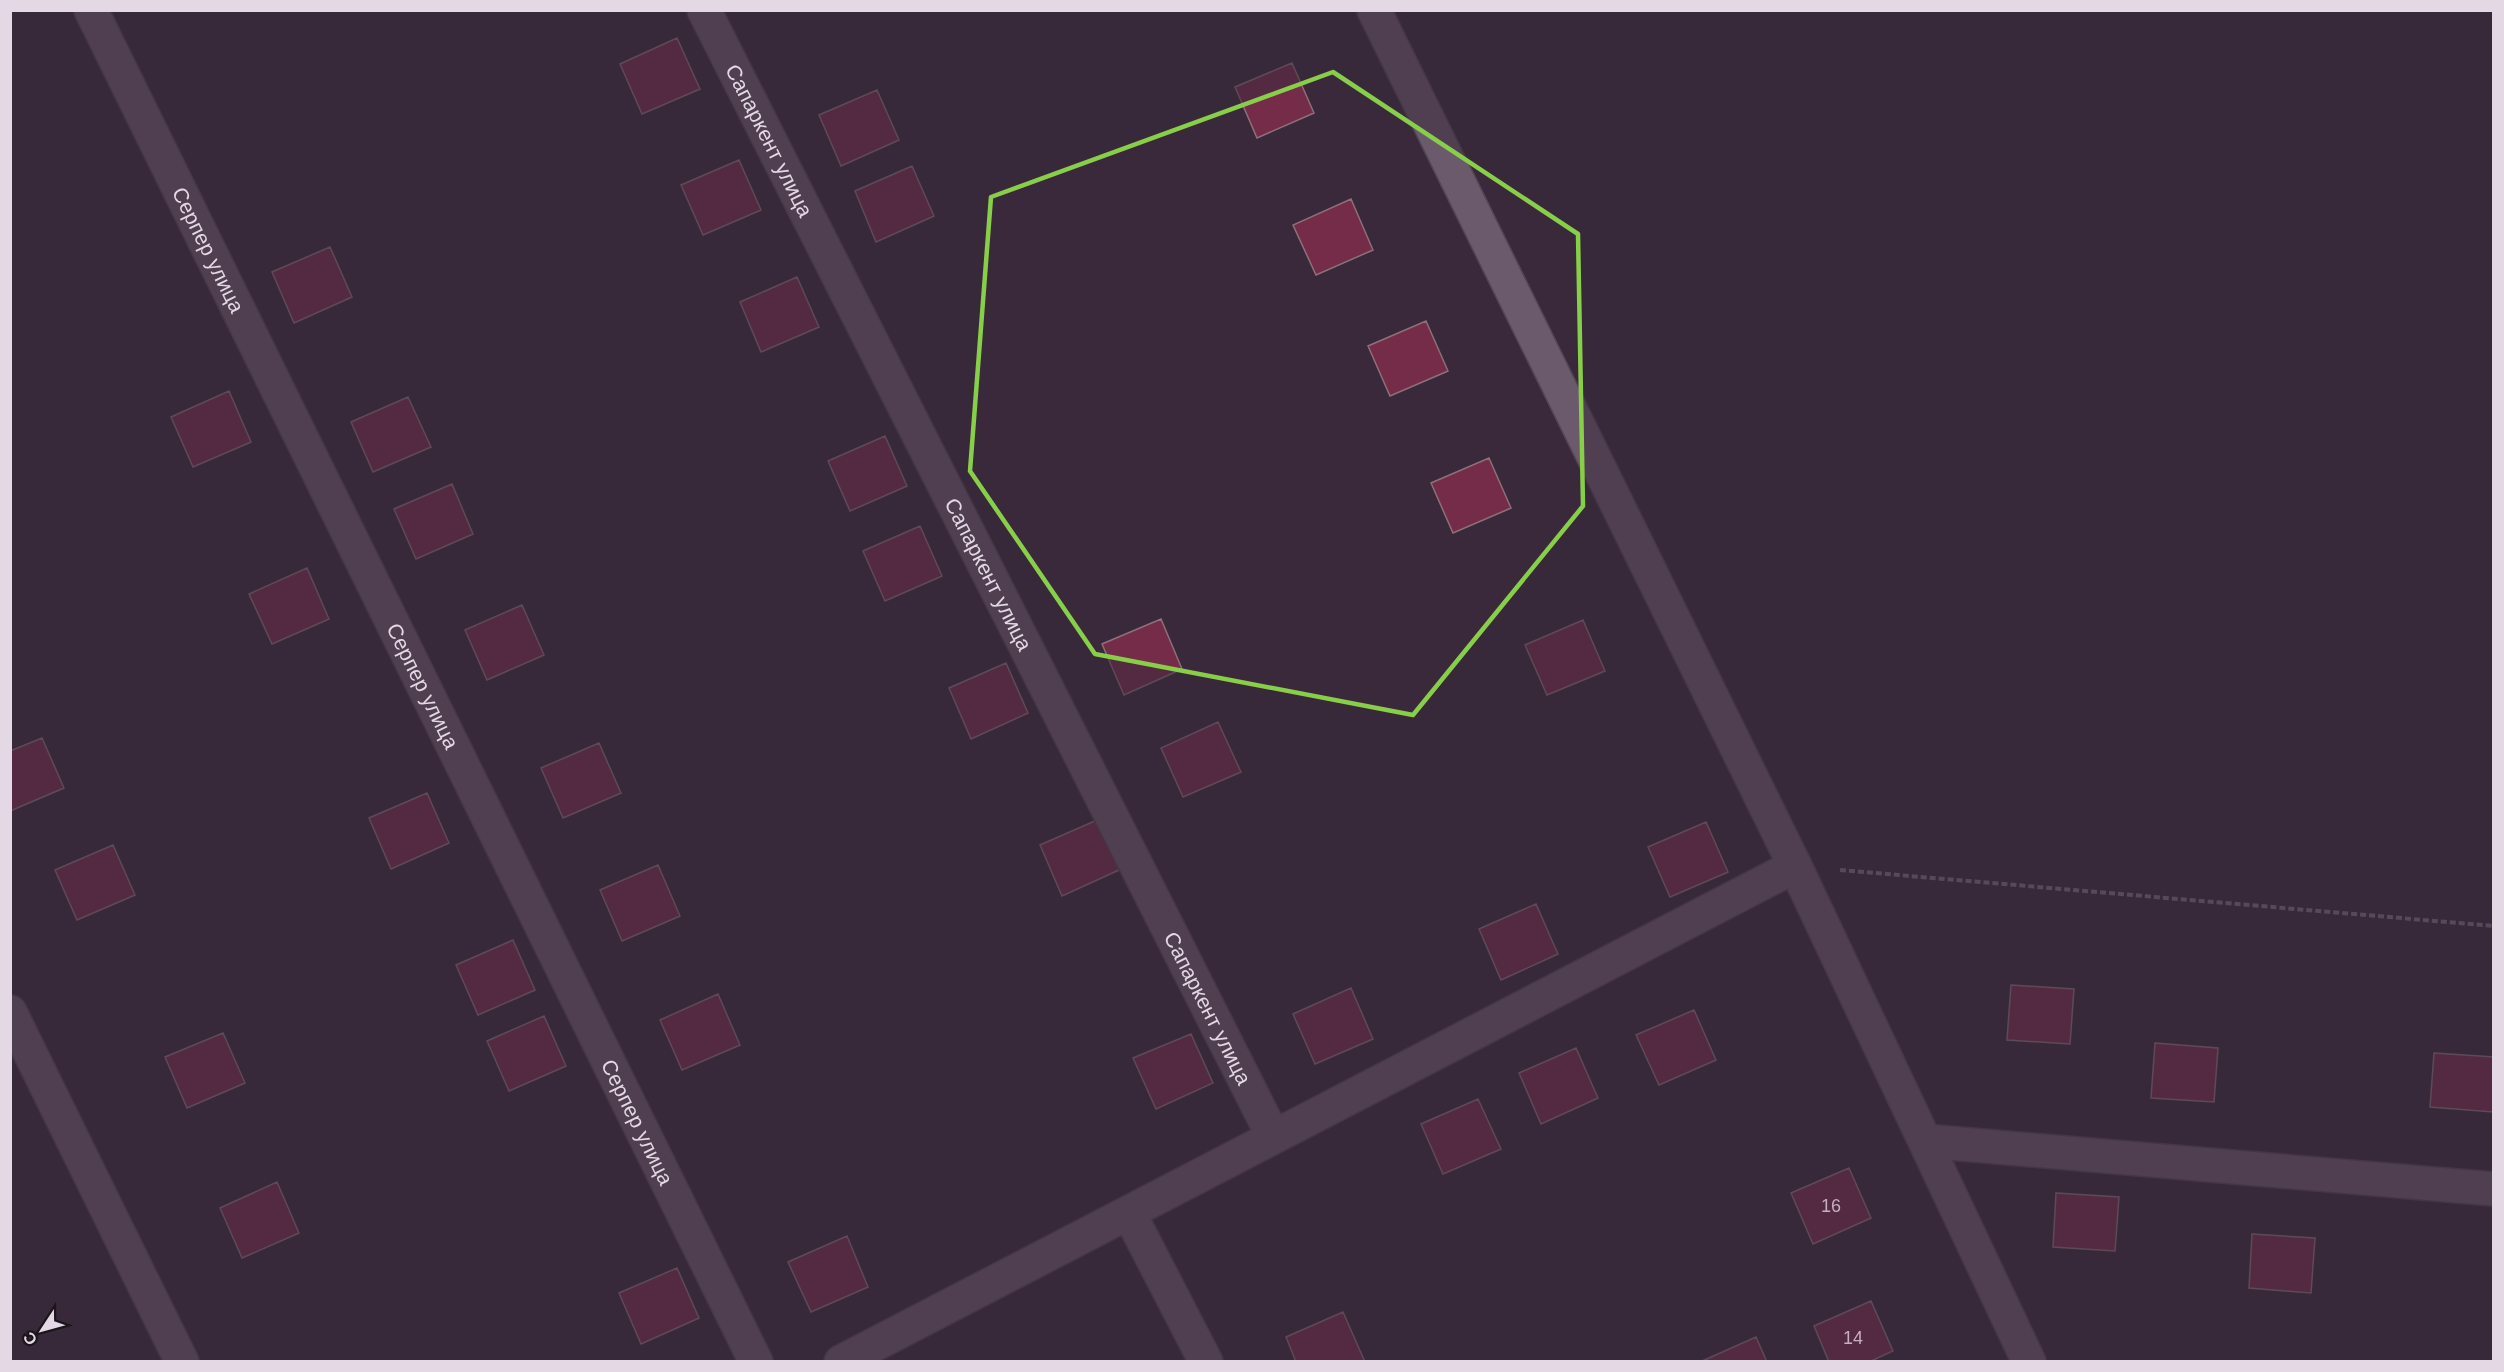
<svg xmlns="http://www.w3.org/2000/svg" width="2504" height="1372" font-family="Helvetica,sans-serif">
<rect width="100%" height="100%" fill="#39293a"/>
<!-- building -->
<path fill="#742c49" stroke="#8d7079" stroke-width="1.5" d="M677,38L700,89L642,114L620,64Z
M1292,63L1314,113L1257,138L1235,87Z
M877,90L899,140L841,166L819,115Z
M739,160L761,210L703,235L681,185Z
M912,166L934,216L876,242L855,191Z
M1351,199L1373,250L1316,275L1293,225Z
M330,247L352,297L294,323L272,272Z
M797,277L819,327L761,352L740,302Z
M1426,321L1448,371L1390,396L1368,346Z
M229,391L251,442L193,467L171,417Z
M408,397L431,447L373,472L351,422Z
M885,436L907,486L850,511L828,461Z
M1489,458L1511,508L1453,533L1431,483Z
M452,484L473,534L416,559L394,509Z
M920,526L942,576L885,601L863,551Z
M307,568L329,619L272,644L249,594Z
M522,605L544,655L487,680L465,630Z
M1161,619L1182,669L1124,695L1102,644Z
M1583,620L1605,671L1547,695L1525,645Z
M1006,663L1028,713L971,739L949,688Z
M1218,722L1241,772L1183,797L1161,748Z
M42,738L64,788L10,811V751Z
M599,743L621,793L563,818L541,768Z
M427,793L449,843L391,869L369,818Z
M1097,820L1119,870L1062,896L1040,845Z
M1706,822L1728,872L1670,897L1648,847Z
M113,845L135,895L77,920L55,870Z
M658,865L680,916L622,941L600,890Z
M1536,904L1558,954L1501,980L1479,929Z
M513,940L535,990L478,1015L456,965Z
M2011,985L2074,989L2070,1044L2007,1040Z
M1351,988L1373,1039L1315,1064L1293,1014Z
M718,994L740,1045L682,1070L660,1020Z
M1694,1010L1716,1060L1659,1085L1636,1035Z
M544,1016L566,1066L509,1091L487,1041Z
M223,1033L245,1083L187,1108L165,1057Z
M1191,1034L1213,1083L1156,1109L1133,1058Z
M2155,1043L2218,1048L2214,1102L2151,1098Z
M1576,1048L1598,1098L1541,1124L1519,1073Z
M2434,1053L2494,1057L2493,1112L2430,1107Z
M1478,1099L1501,1149L1443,1174L1421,1124Z
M1849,1168L1871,1218L1813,1244L1791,1193Z
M277,1182L299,1233L242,1258L220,1208Z
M2056,1193L2119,1197L2115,1251L2053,1247Z
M2252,1234L2315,1238L2311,1293L2249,1288Z
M847,1236L868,1287L811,1312L788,1262Z
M677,1268L699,1318L641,1344L619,1293Z
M1871,1301L1893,1351L1869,1362H1829L1814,1326Z
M1343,1312L1365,1362H1296L1286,1337Z
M1756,1337L1767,1362H1700Z"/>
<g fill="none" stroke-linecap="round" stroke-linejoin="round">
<!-- street casing -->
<g stroke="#534554" stroke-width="36">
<g id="street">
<path id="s1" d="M91,10L756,1362"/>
<path id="s2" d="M704,10L1273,1136"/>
<path d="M1374,10L1795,866L2029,1362"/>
<path d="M10,1012L182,1362"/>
<path d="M1925,1141L2494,1189"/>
<path d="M1129,1213L1206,1362"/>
<path d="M841,1362L1795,866"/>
</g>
</g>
<!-- path -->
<path stroke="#7d6f7e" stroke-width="4" stroke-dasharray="6 3" stroke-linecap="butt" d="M1840,870L2494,926"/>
<!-- street -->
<use href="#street" stroke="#6b596c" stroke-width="33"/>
</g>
<!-- marked area -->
<path d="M0 0H2504V1372H0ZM1333,72L1578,234L1583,506L1413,715L1095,654L970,471L991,197Z" fill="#39293a" fill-opacity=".55" fill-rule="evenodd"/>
<path fill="none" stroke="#88cf49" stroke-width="4.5" stroke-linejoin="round" d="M1333,72L1578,234L1583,506L1413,715L1095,654L970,471L991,197Z"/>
<g text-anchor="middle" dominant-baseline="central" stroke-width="6" stroke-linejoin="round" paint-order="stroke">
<!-- number labels -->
<g font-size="18" fill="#c7adbd">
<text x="1831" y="1206">16</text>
<text x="1853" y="1338">14</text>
</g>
<!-- street labels -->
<g font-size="21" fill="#e3d8e4" stroke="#1c151c">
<text stroke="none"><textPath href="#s2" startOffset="146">Сапаркент улица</textPath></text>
<text stroke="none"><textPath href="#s1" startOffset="267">Серпер улица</textPath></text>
<text stroke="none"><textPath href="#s2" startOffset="632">Сапаркент улица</textPath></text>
<text stroke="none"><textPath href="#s1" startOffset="753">Серпер улица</textPath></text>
<text stroke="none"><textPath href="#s2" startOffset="1118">Сапаркент улица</textPath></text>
<text stroke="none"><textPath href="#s1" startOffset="1239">Серпер улица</textPath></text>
</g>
</g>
<!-- border -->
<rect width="2504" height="1372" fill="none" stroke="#e3d8e4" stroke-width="24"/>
<!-- north arrow -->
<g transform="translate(42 1330) rotate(234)" stroke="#1c151c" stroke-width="4.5" paint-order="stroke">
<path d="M0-4.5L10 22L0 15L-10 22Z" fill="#e3d8e4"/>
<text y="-9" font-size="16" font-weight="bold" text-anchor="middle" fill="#e3d8e4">С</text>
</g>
</svg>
